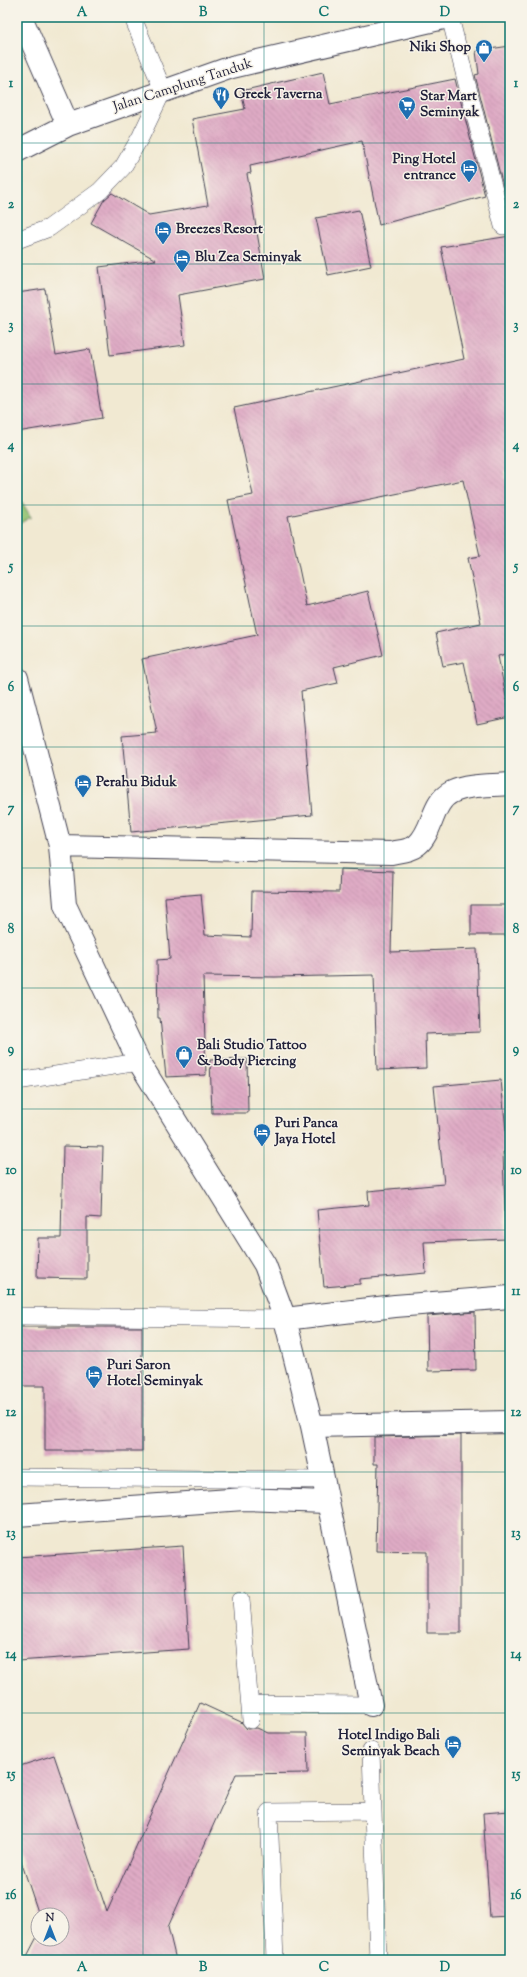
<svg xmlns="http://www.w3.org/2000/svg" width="527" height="1977" font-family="'Sorts Mill Goudy',serif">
<defs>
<pattern id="building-back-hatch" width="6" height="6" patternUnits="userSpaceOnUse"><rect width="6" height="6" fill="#dfabc5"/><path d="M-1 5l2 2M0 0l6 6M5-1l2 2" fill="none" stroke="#bf93aa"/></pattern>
</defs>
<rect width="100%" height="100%" fill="#f7f3e8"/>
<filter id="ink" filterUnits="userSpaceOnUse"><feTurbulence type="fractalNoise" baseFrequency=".025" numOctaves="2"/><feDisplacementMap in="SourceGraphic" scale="8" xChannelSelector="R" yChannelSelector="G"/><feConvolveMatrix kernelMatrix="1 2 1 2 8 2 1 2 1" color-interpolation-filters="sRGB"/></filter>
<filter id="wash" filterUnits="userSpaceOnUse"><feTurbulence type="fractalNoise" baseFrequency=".012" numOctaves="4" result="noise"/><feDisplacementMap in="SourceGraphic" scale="16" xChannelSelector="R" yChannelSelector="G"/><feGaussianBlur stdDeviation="0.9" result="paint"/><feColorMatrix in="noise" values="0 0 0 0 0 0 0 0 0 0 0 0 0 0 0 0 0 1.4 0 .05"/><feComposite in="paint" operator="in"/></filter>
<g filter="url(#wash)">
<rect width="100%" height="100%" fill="#f1e9d2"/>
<!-- green -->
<path fill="#92c271" stroke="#5a7256" d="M17,494L31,517L17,525Z"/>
<g id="blocks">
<!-- building -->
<path fill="url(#building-back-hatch)" d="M510,46V189L504,190L475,75L479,74L476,51Z
M323,72L330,104L455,79L485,196L379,225L362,141L250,166L251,173L247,174L265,279L178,295L185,345L110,355L99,267L156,260L91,223L104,200L112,193L149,215L208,205L192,119L245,109L241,91Z
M359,210L371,266L328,275L316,218Z
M510,236V470L504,471L510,496V653L498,656L510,717L477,724L464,662L443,666L436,633L481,623L468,558L480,556L463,480L288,516L307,606L368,591L383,655L334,667L338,683L301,691L312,815L131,832L122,736L157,733L142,659L257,635L228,500L253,495L234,408L464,359L441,247Z
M45,289L56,355L90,349L102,418L17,432V293Z
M340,869L393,871L391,952L477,949L480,1032L425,1034L426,1068L377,1070L374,975L275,977L203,976L206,1075L166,1077L160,1018H158L157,960L170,959L165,897L201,894L205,935L251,937L252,891L339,892Z
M471,905H510V935H471Z
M247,1059L248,1113H212L210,1060Z
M501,1080L508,1152H503L506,1239L424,1242L426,1273L360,1279V1284L324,1287L317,1210L369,1205L368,1191L444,1184L434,1086Z
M63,1146L103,1147L101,1218L87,1217V1279L37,1278L38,1238H61Z
M475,1312L476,1370L428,1371L427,1316Z
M17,1327H142V1451H45V1386H17Z
M461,1435V1633H427V1552L376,1551L378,1464H374V1437Z
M183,1546L189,1649L17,1661V1557Z
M200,1703L241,1722L247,1729L257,1728L268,1733H307L308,1773L236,1774L168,1927L176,1960H25L38,1935V1939H62V1915H39L17,1849V1767L54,1755L107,1912Z
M510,1811V1916L490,1917L483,1813Z"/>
</g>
</g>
<g filter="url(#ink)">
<use href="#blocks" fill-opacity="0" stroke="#414052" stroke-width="1"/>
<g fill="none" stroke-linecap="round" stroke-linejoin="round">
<!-- service casing -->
<g stroke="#414052" stroke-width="18">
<path id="service" d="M450,17L503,226
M17,240L49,228L100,191L123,167L141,136L163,90L135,23
M17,1081L139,1062
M17,1316L285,1319
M17,1477L323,1480
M241,1599L251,1720
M250,1704L371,1705
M371,1751L378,1960
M275,1960L269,1812L373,1811"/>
</g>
<!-- minor casing -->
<g stroke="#414052" stroke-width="24">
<path id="minor" d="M21,17L68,125
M17,151L68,125L232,67L448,17
M17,678L60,846L65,905L139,1062L265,1265L285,1319L312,1426L371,1705
M60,846L391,853C399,851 410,851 417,845C434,831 431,802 452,792C469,784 492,786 510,784
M285,1319L395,1306L510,1297
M312,1426L510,1422
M17,1515L244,1499L327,1502"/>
</g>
<!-- service -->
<use href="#service" stroke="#fff" stroke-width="17"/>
<!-- minor -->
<use href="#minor" stroke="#fff" stroke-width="22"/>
</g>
</g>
<!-- grid -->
<path fill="none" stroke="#0f766e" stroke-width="1" stroke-opacity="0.55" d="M143,17V1960M264,17V1960M384,17V1960M17,143H510M17,264H510M17,384H510M17,505H510M17,626H510M17,747H510M17,868H510M17,988H510M17,1109H510M17,1230H510M17,1351H510M17,1472H510M17,1593H510M17,1713H510M17,1834H510"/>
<!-- icons -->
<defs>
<g id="shop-pin" transform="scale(0.9)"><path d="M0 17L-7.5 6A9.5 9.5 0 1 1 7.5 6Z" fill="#1f6fb2" stroke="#f7f3e8"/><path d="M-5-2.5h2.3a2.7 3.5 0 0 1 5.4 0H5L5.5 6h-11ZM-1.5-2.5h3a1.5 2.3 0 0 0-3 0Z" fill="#fff"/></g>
<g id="restaurant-pin" transform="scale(0.9)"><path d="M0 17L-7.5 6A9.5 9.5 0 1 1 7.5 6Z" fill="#1f6fb2" stroke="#f7f3e8"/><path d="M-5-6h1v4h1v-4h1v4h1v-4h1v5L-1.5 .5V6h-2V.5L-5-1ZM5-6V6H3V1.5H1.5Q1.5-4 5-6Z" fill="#fff"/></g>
<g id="supermarket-pin" transform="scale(0.9)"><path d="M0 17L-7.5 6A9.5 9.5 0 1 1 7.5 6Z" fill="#1f6fb2" stroke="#f7f3e8"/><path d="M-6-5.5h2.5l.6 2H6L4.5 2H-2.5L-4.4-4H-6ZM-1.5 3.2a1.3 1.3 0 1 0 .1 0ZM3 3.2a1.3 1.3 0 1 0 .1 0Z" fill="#fff"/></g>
<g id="hotel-pin" transform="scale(0.9)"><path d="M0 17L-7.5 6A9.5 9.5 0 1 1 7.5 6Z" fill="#1f6fb2" stroke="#f7f3e8"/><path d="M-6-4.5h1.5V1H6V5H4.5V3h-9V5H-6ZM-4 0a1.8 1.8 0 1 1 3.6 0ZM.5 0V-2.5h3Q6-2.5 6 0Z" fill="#fff"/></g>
</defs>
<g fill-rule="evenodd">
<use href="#shop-pin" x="484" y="48"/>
<use href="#restaurant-pin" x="221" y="95"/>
<use href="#supermarket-pin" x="407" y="105"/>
<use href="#hotel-pin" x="469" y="168"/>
<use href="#hotel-pin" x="163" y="230"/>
<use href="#hotel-pin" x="182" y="258"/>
<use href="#hotel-pin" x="83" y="783"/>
<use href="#shop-pin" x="184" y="1054"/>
<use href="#hotel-pin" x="262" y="1132"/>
<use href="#hotel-pin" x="94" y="1374"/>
<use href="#hotel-pin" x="453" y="1744"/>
</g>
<g text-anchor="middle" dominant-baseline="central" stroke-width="3" stroke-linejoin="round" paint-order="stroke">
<!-- poi labels -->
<g font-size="14" font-weight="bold" fill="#22223b" stroke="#f7f3e8" text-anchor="start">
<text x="471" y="48" text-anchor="end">Niki Shop</text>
<text x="234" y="95">Greek Taverna</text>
<text x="420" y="97">Star Mart<tspan x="420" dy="16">Seminyak</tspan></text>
<text x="456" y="160" text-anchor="end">Ping Hotel<tspan x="456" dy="16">entrance</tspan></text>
<text x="176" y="230">Breezes Resort</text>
<text x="195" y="258">Blu Zea Seminyak</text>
<text x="96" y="783">Perahu Biduk</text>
<text x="197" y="1046">Bali Studio Tattoo<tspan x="197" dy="16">&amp; Body Piercing</tspan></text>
<text x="275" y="1124">Puri Panca<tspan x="275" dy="16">Jaya Hotel</tspan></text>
<text x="107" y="1366">Puri Saron<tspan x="107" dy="16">Hotel Seminyak</tspan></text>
<text x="440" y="1736" text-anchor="end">Hotel Indigo Bali<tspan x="440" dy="16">Seminyak Beach</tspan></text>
</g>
<!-- street labels -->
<g font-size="14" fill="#22223b" stroke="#f7f3e8">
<text transform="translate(183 86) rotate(-18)">Jalan Camplung Tanduk</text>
</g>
</g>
<!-- margin -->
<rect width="527" height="1977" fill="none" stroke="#f7f3e8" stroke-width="44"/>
<!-- north arrow -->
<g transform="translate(50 1927)"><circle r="19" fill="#f7f3e8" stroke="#a29fa3"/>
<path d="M0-3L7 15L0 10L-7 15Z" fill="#1f6fb2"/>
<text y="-6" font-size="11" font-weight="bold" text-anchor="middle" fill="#22223b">N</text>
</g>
<rect x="22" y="22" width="483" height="1933" fill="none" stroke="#0f766e" stroke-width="1.5"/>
<g font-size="13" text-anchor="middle" font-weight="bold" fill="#0f766e">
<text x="82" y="16">A</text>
<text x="203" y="16">B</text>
<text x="324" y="16">C</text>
<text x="445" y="16">D</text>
<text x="11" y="87">1</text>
<text x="516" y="87">1</text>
<text x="11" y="208">2</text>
<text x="516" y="208">2</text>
<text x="11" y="329">3</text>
<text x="516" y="329">3</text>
<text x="11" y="449">4</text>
<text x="516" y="449">4</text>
<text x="11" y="570">5</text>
<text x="516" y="570">5</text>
<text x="11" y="691">6</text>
<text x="516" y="691">6</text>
<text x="11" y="812">7</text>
<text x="516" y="812">7</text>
<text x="11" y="933">8</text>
<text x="516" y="933">8</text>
<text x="11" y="1053">9</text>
<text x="516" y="1053">9</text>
<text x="11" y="1174">10</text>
<text x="516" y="1174">10</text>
<text x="11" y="1295">11</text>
<text x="516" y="1295">11</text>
<text x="11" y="1416">12</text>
<text x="516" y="1416">12</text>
<text x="11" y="1537">13</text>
<text x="516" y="1537">13</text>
<text x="11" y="1658">14</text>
<text x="516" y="1658">14</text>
<text x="11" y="1778">15</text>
<text x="516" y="1778">15</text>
<text x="11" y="1899">16</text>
<text x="516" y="1899">16</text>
<text x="82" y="1971">A</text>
<text x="203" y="1971">B</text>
<text x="324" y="1971">C</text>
<text x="445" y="1971">D</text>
</g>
</svg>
